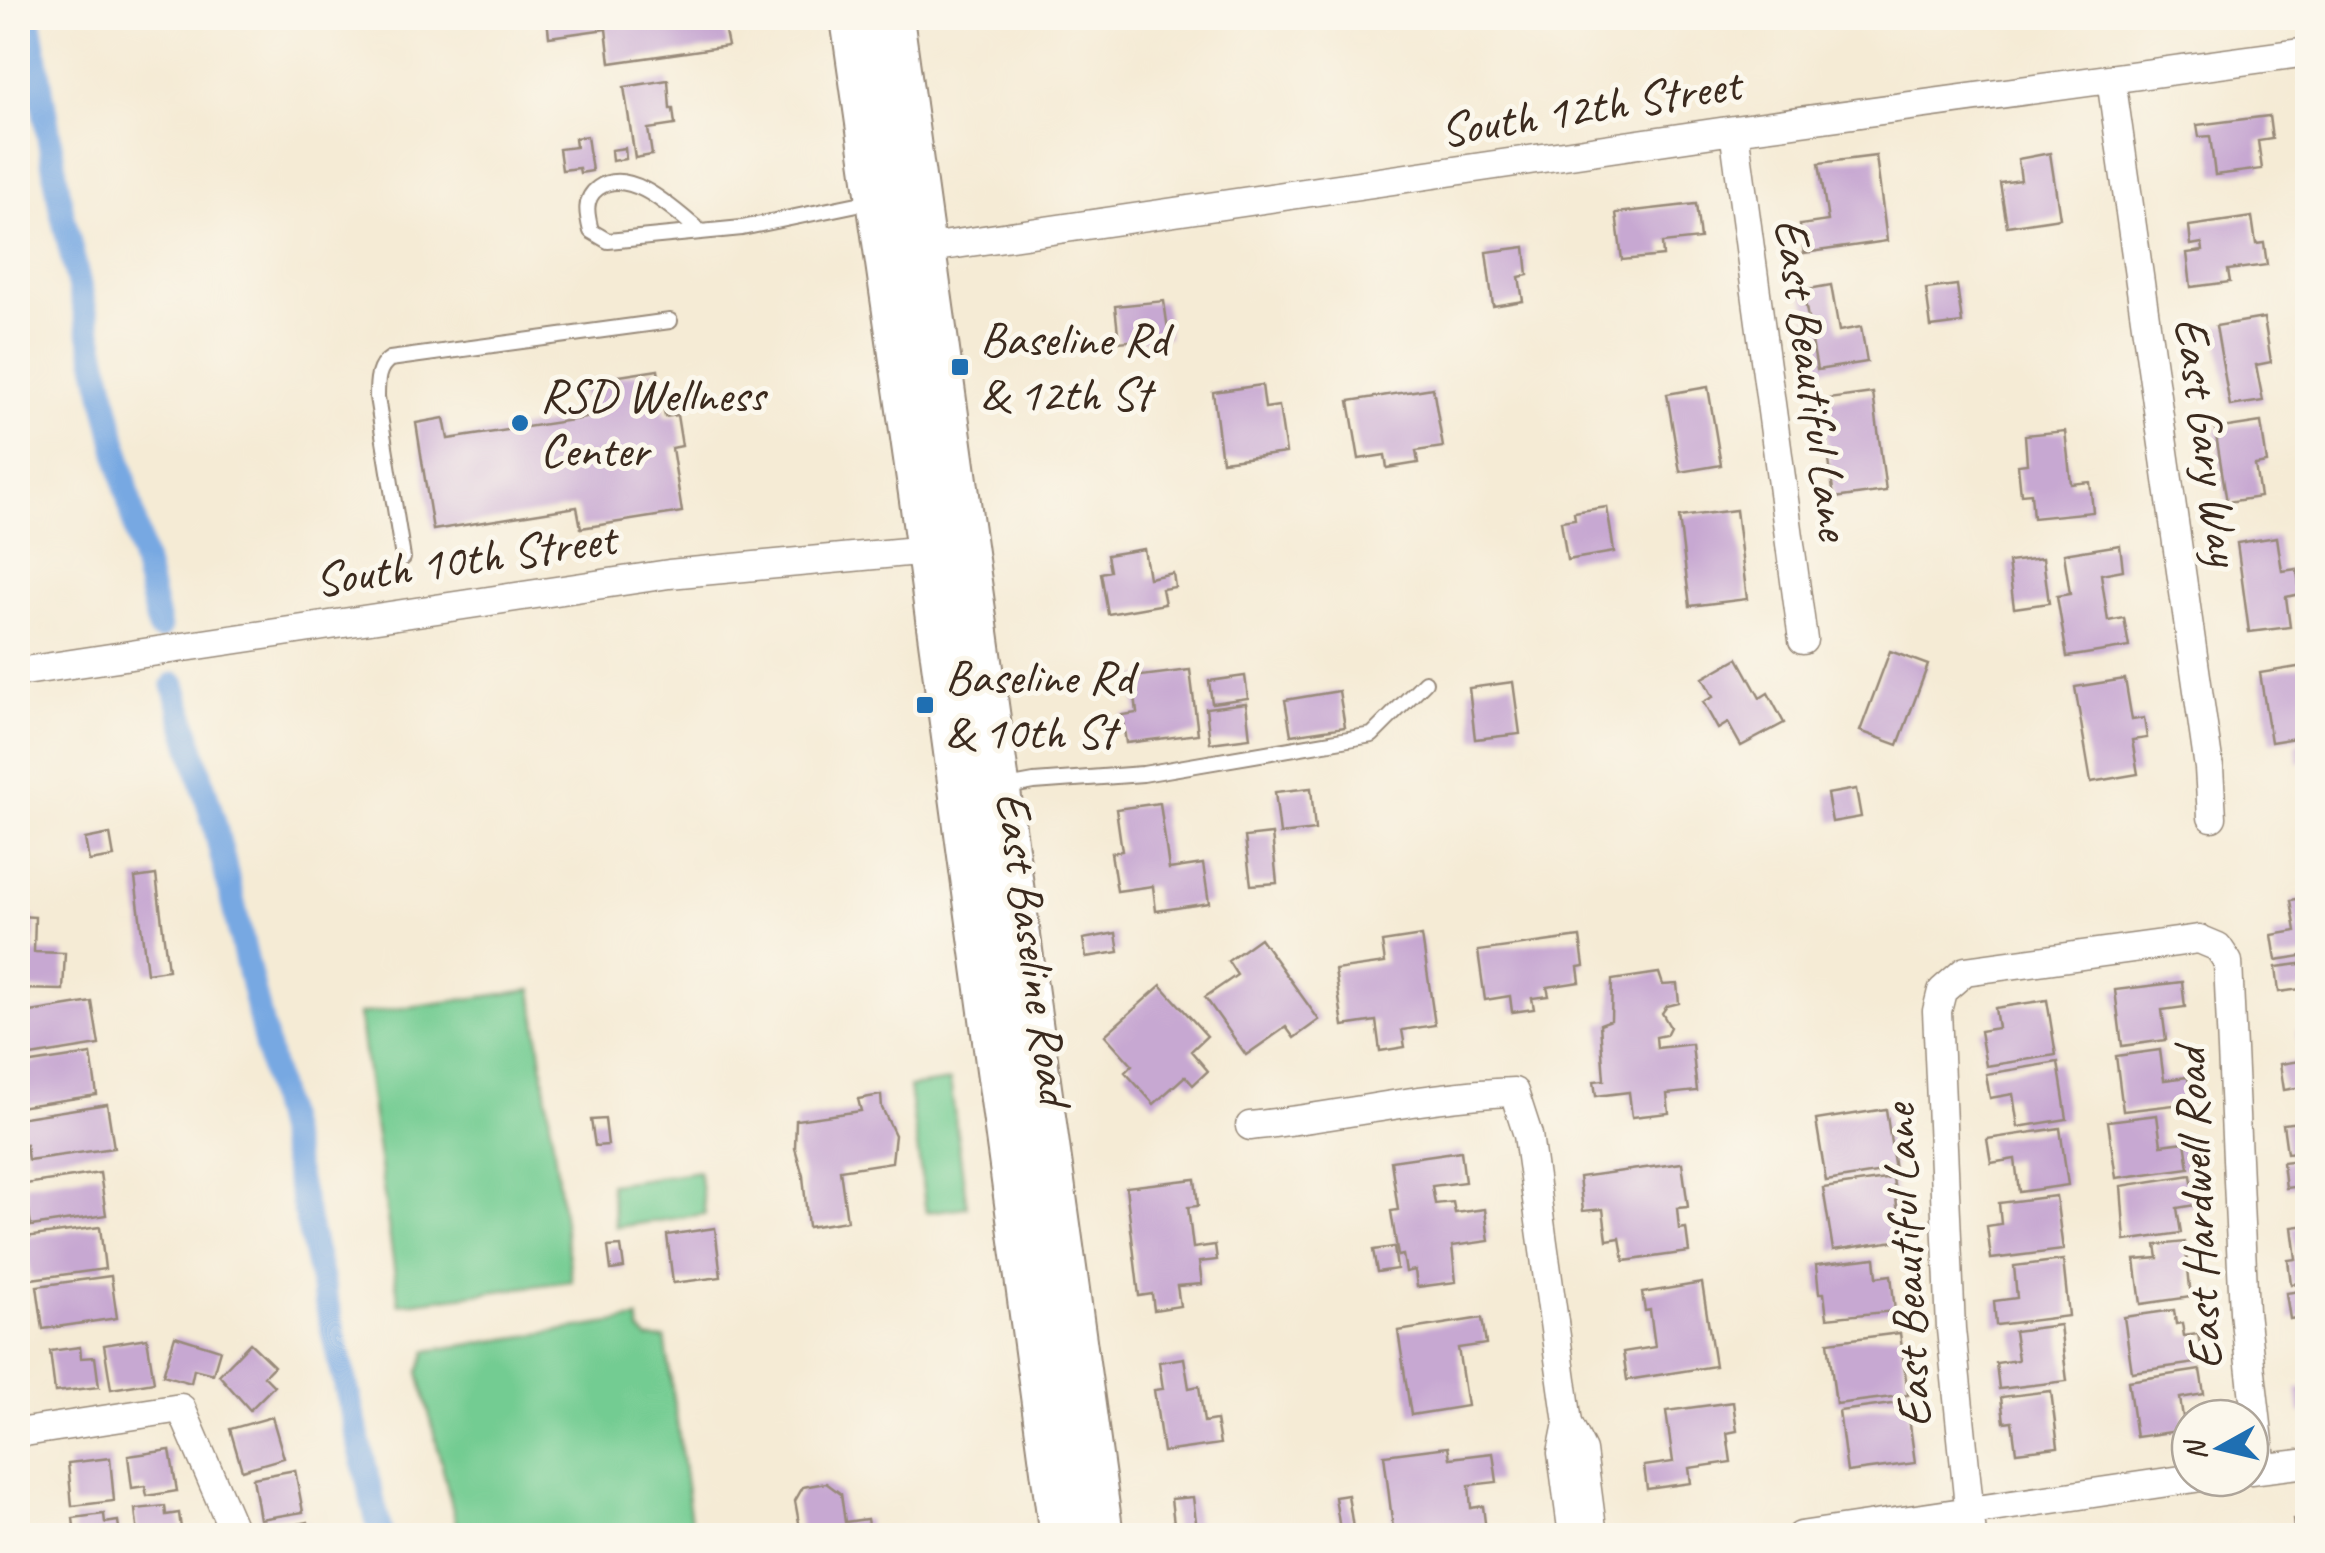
<svg xmlns="http://www.w3.org/2000/svg" width="2325" height="1553" font-family="Caveat,sans-serif">
<rect width="100%" height="100%" fill="#fbf7ec"/>
<filter id="ink" filterUnits="userSpaceOnUse"><feTurbulence type="fractalNoise" baseFrequency=".01" numOctaves="2"/><feDisplacementMap in="SourceGraphic" scale="20" xChannelSelector="R" yChannelSelector="G"/><feConvolveMatrix kernelMatrix="1 2 1 2 8 2 1 2 1" color-interpolation-filters="sRGB"/></filter>
<filter id="wash" filterUnits="userSpaceOnUse"><feTurbulence type="fractalNoise" baseFrequency=".0048" numOctaves="4" result="noise"/><feDisplacementMap in="SourceGraphic" scale="40" xChannelSelector="R" yChannelSelector="G"/><feGaussianBlur stdDeviation="2.25" result="paint"/><feColorMatrix in="noise" values="0 0 0 0 0 0 0 0 0 0 0 0 0 0 0 0 0 1.4 0 .05"/><feComposite in="paint" operator="in"/></filter>
<g filter="url(#wash)">
<rect width="100%" height="100%" fill="#f5ebd5"/>
<!-- green -->
<path fill="#73cc92" stroke="#577b58" stroke-width="2.5" d="M532,990L572,1281L399,1304L359,1014Z
M950,1081L967,1207L926,1212L909,1087Z
M699,1171L705,1214L616,1227L610,1184Z
M638,1319L640,1331L648,1339L665,1338L693,1535H459L419,1372L427,1351Z"/>
<g fill="none" stroke-linecap="round" stroke-linejoin="round">
<!-- canal -->
<path stroke="#77a8e2" stroke-width="25" d="M29,18L61,208L159,628
M174,685L215,826L381,1536"/>
</g>
<g id="blocks">
<!-- building -->
<path fill="#c7a8d2" d="M547,18H728L729,26L724,27L728,46L610,63L606,29L549,37Z
M668,80L670,109H673L675,125L648,129L652,155L635,158L624,87Z
M2269,116L2272,139L2258,141L2262,169L2215,175L2210,136L2199,137L2197,125Z
M587,136L592,171L580,173L579,168L562,170L559,149L576,147L575,138Z
M625,148L626,159L612,161L611,150Z
M2050,153L2060,218L2007,226L2000,183L2021,180L2018,159Z
M1876,156L1887,241L1804,253L1800,225L1828,221L1819,163Z
M1696,204L1700,239L1662,243L1663,256L1622,260L1616,213Z
M2252,217L2256,244L2264,243L2267,265L2228,270L2230,282L2191,287L2187,253L2203,251L2202,243L2191,245L2189,226Z
M1525,247L1528,275L1519,277L1523,301L1493,306L1486,252Z
M1831,285L1839,331L1861,327L1867,362L1817,370L1803,290Z
M1957,285L1962,323L1931,327L1926,289Z
M1164,301L1169,337L1119,342L1115,306Z
M2264,318L2271,362L2256,365L2263,401L2230,406L2216,326Z
M658,370L665,417L677,415L682,446L672,448L682,512L581,528L577,507L433,530L416,423L444,418L448,439L586,418L581,382Z
M1262,385L1265,408L1279,406L1286,453L1222,461L1213,392Z
M1708,387L1721,465L1680,472L1667,394Z
M1433,388L1443,447L1416,451L1418,463L1387,468L1385,455L1359,459L1349,401Z
M1873,393L1886,491L1834,498L1821,400Z
M2261,422L2267,463L2255,465L2260,497L2227,502L2215,429Z
M2065,431L2071,484L2090,482L2093,512L2033,518L2031,493L2021,494L2018,465L2027,464L2025,435Z
M1607,507L1614,552L1567,560L1561,521L1575,519L1574,512Z
M1736,510L1747,599L1690,606L1679,517Z
M2277,537L2282,571L2297,569L2300,594L2286,597L2290,627L2249,632L2237,543Z
M2120,545L2123,570L2101,574L2108,621L2124,618L2129,647L2067,657L2057,596L2070,594L2064,554Z
M1144,549L1149,578L1173,573L1175,587L1162,589L1165,604L1108,614L1101,573L1110,571L1107,555Z
M2043,558L2049,603L2014,608L2008,562Z
M1890,651L1928,665L1898,745L1860,731Z
M1738,658L1760,698L1768,693L1784,723L1741,746L1728,723L1718,729L1703,702L1713,697L1703,678Z
M2304,666L2308,736L2271,742L2260,673Z
M1190,670L1198,734L1126,743L1122,715L1137,713L1133,677Z
M1245,676L1248,698L1212,703L1209,681Z
M2125,679L2132,720L2144,718L2147,738L2132,740L2138,774L2091,782L2075,687Z
M1513,682L1520,734L1475,739L1469,688Z
M1339,691L1345,727L1291,735L1285,700Z
M926,693L928,709L922,710L919,694Z
M1246,703L1250,738L1210,743L1206,708Z
M2308,740V761L2298,763L2295,743Z
M1311,788L1315,830L1280,834L1275,792Z
M1856,789L1861,817L1832,822L1827,794Z
M1160,803L1169,869L1203,864L1209,903L1156,911L1153,886L1117,891L1111,853L1122,851L1116,809Z
M110,834L114,857L89,861L85,839Z
M1272,834L1277,883L1251,885L1245,837Z
M156,875L168,970L147,973L135,878Z
M2308,897V955L2276,960L2272,935L2296,931L2291,900Z
M18,916L35,917L34,952L65,953L63,990L18,989Z
M1116,933L1119,952L1086,957L1083,939Z
M1422,936L1435,1025L1402,1030L1405,1047L1380,1051L1376,1021L1343,1026L1335,970L1385,963L1382,942Z
M1580,937L1584,966L1578,967L1580,982L1547,987L1549,996L1532,998L1534,1009L1512,1012L1510,996L1485,1000L1478,951Z
M1260,938L1319,1020L1294,1038L1286,1027L1246,1055L1205,997L1237,975L1228,961Z
M2308,963V988L2279,992L2276,967Z
M1659,973L1663,985L1677,984L1679,1003L1667,1006L1662,1013L1670,1027L1666,1035L1656,1037L1657,1048L1692,1044L1697,1091L1667,1094L1669,1113L1632,1117L1629,1092L1596,1096L1594,1081L1604,1080L1600,1024L1611,1020L1612,980Z
M2182,982L2185,1007L2162,1010L2166,1040L2122,1046L2115,990Z
M1161,985L1207,1036L1191,1051L1208,1071L1193,1085L1185,1076L1154,1104L1125,1072L1132,1065L1105,1035Z
M2047,1000L2056,1055L1986,1066L1980,1031L1998,1028L1995,1008Z
M92,1002L99,1045L18,1058V1014Z
M2308,1029V1086L2284,1090L2280,1064L2300,1061L2296,1031Z
M2160,1050L2164,1080L2188,1077L2191,1103L2123,1111L2116,1056Z
M91,1054L97,1095L18,1107V1065Z
M2058,1062L2067,1119L2018,1127L2013,1094L1990,1098L1986,1074Z
M881,1095L882,1108L895,1135L892,1162L840,1170L847,1221L808,1227L803,1176L795,1148L796,1120L861,1111L858,1099Z
M2308,1095V1151L2287,1153L2283,1124L2300,1122L2298,1096Z
M107,1104L114,1148L28,1160L26,1145L18,1146V1118Z
M1886,1109L1895,1170L1826,1181L1816,1120Z
M2157,1115L2161,1145L2185,1142L2189,1168L2116,1178L2108,1121Z
M605,1119L608,1145L595,1146L591,1120Z
M2060,1128L2068,1185L2019,1192L2015,1159L1991,1163L1987,1139Z
M1461,1151L1465,1182L1432,1186L1435,1204L1453,1202L1455,1213L1485,1209L1489,1241L1452,1246L1456,1282L1417,1287L1415,1270L1406,1272L1403,1255L1398,1256L1391,1211L1398,1210L1391,1161Z
M2308,1159V1185L2286,1188L2283,1162Z
M1682,1163L1688,1207L1677,1208L1679,1229L1686,1228L1689,1252L1624,1261L1620,1238L1607,1240L1603,1209L1583,1211L1579,1177Z
M100,1173L106,1215L31,1226L25,1184Z
M2191,1175L2195,1205L2177,1208L2181,1233L2125,1241L2121,1186Z
M1893,1178L1902,1240L1833,1250L1823,1188Z
M1195,1179L1198,1206L1188,1207L1193,1248L1215,1245L1217,1260L1199,1262L1202,1284L1177,1286L1180,1306L1154,1310L1152,1294L1139,1296L1126,1187Z
M2056,1196L2063,1250L1991,1259L1987,1226L2001,1224L1999,1203Z
M2308,1225V1282L2291,1284L2288,1260L2296,1259L2292,1227Z
M100,1227L105,1269L31,1279L25,1237Z
M715,1228L721,1277L673,1283L667,1235Z
M2185,1242L2191,1297L2141,1304L2135,1260L2158,1258L2156,1245Z
M621,1246L624,1268L611,1270L608,1247Z
M1394,1247L1397,1269L1377,1272L1373,1250Z
M1875,1258L1877,1277L1891,1275L1895,1311L1827,1318L1824,1293H1819L1816,1265Z
M2063,1260L2069,1316L1996,1325L1994,1301L2017,1298L2014,1266Z
M111,1276L117,1318L43,1329L37,1286Z
M1702,1283L1715,1366L1627,1380L1623,1352L1655,1347L1650,1310L1645,1311L1642,1293Z
M2308,1290V1316L2290,1319L2286,1293Z
M2174,1310L2176,1324L2182,1323L2184,1336L2198,1334L2203,1362L2132,1372L2124,1317Z
M1482,1318L1486,1344L1458,1348L1467,1406L1411,1415L1398,1331Z
M2060,1325L2067,1381L1999,1389L1996,1363L2018,1360L2014,1331Z
M1900,1333L1908,1395L1836,1404L1828,1342Z
M175,1336L220,1350L213,1374L194,1369L191,1383L163,1375Z
M147,1338L154,1382L111,1389L104,1345Z
M250,1343L274,1366L264,1376L274,1386L250,1410L219,1375Z
M80,1347L81,1358L95,1357L99,1387L55,1392L50,1351Z
M1184,1358L1189,1388L1199,1386L1204,1422L1216,1420L1220,1444L1163,1452L1154,1390L1163,1389L1159,1362Z
M2200,1370L2204,1394L2180,1398L2185,1430L2136,1437L2128,1381Z
M2308,1388V1412L2300,1413L2297,1389Z
M2051,1391L2058,1447L2016,1452L2012,1421L2004,1422L2001,1397Z
M1733,1402L1737,1431L1727,1433L1731,1462L1689,1468L1691,1483L1647,1489L1644,1466L1673,1462L1666,1411Z
M1907,1402L1915,1463L1847,1472L1839,1411Z
M272,1417L284,1458L242,1470L230,1429Z
M1448,1447L1450,1458L1493,1453L1497,1482L1469,1485L1471,1508L1483,1506L1486,1531L1450,1536H1394L1384,1455Z
M170,1450L177,1491L147,1496L145,1486L132,1488L128,1456Z
M110,1458L114,1501L72,1506L68,1463Z
M295,1470L303,1512L260,1519L253,1478Z
M826,1483L841,1494L845,1522L867,1519L870,1536H770L769,1532L800,1528L795,1501L803,1487Z
M1348,1495L1353,1528L1340,1530L1335,1497Z
M1193,1497L1197,1530L1175,1532L1171,1499Z
M165,1506L166,1515L179,1513L182,1536H138L135,1509Z
M104,1514L105,1523L118,1521L120,1536H75L73,1518Z
M2308,1517V1536H2295L2293,1519Z
M308,1522L311,1536H286L284,1527Z"/>
</g>
</g>
<g filter="url(#ink)">
<use href="#blocks" fill-opacity="0" stroke="#988a7a" stroke-width="2.5"/>
<g fill="none" stroke-linecap="round" stroke-linejoin="round">
<!-- lane casing -->
<g stroke="#988a7a" stroke-width="18">
<path id="lane" d="M701,232C677,213 630,165 598,188C583,199 587,215 591,231L608,241L742,228L872,201
M403,558L377,397C377,382 377,367 390,359L670,321
M1001,788L1034,782L1143,774L1372,735L1425,682"/>
</g>
<!-- street casing -->
<g stroke="#988a7a" stroke-width="31">
<path id="street" d="M2111,79L2209,768L2212,817
M1734,130L1803,640
M908,251L1734,130L2308,52
M18,672L669,574L928,550
M1250,1126C1338,1117 1425,1095 1514,1092L1528,1135L1568,1423L1582,1451L1593,1536
M1568,1423L1562,1453L1573,1536
M18,1433L181,1408L236,1536
M2250,1470L2308,1463
M1800,1536L2195,1478
M1972,1536L1951,1329L1937,1011L1942,991L1965,971L2199,939L2218,947L2228,962L2244,1312L2262,1468"/>
</g>
<!-- primary casing -->
<g stroke="#988a7a" stroke-width="46">
<path id="primary" d="M852,18L921,500L1061,1536
M892,18L1102,1536"/>
</g>
<!-- lane -->
<use href="#lane" stroke="#fff" stroke-width="14"/>
<!-- street -->
<use href="#street" stroke="#fff" stroke-width="28"/>
<!-- primary -->
<use href="#primary" stroke="#fff" stroke-width="42"/>
</g>
</g>
<!-- markers -->
<g fill="#1f6fb2" stroke="#fbf7ec" stroke-width="4">
<rect x="950" y="357" width="20" height="20" rx="5"/>
<circle cx="520" cy="423" r="10"/>
<rect x="915" y="695" width="20" height="20" rx="5"/>
</g>
<g text-anchor="middle" dominant-baseline="central" stroke-width="10" stroke-linejoin="round" paint-order="stroke">
<!-- street labels -->
<g font-size="48" fill="#3b2a1e" stroke="#fbf7ec">
<text transform="translate(1590 107) rotate(-9)">South 12th Street</text>
<text transform="translate(1813 379) rotate(82)">East Beautiful Lane</text>
<text transform="translate(2208 441) rotate(82)">East Gary Way</text>
<text transform="translate(465 559) rotate(-8)">South 10th Street</text>
<text transform="translate(1034 948) rotate(82)">East Baseline Road</text>
<text transform="translate(2197 1209) rotate(-93)">East Hardwell Road</text>
<text transform="translate(1906 1266) rotate(-93)">East Beautiful Lane</text>
</g>
<!-- poi labels -->
<g font-size="48" fill="#3b2a1e" stroke="#fbf7ec" text-anchor="start">
<text x="980" y="339">Baseline Rd<tspan x="980" dy="55">&amp; 12th St</tspan></text>
<text x="540" y="395">RSD Wellness<tspan x="540" dy="55">Center</tspan></text>
<text x="945" y="677">Baseline Rd<tspan x="945" dy="55">&amp; 10th St</tspan></text>
</g>
</g>
<!-- margin -->
<rect width="2325" height="1553" fill="none" stroke="#fbf7ec" stroke-width="60"/>
<!-- north arrow -->
<g transform="translate(2220 1448) rotate(262)"><circle r="48" fill="#fbf7ec" stroke="#aea59a" stroke-width="2.5"/>
<path d="M0-8L18 38L0 25L-18 38Z" fill="#1f6fb2"/>
<text y="-15" font-size="28" font-weight="bold" text-anchor="middle" fill="#3b2a1e">N</text>
</g>
</svg>
